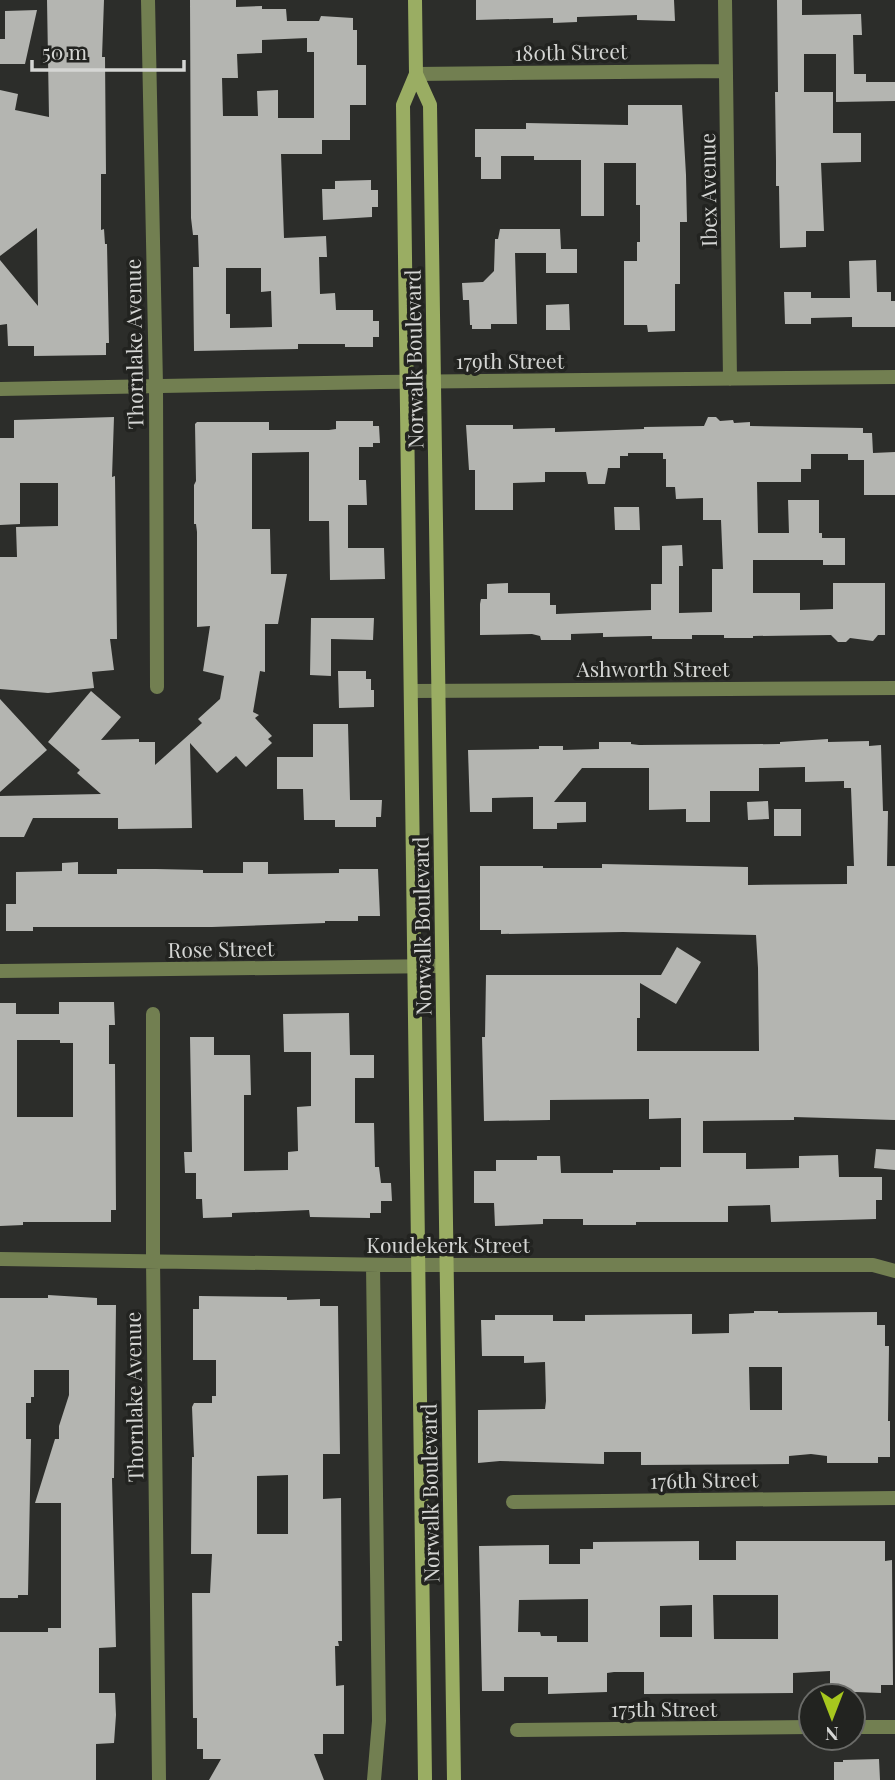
<svg xmlns="http://www.w3.org/2000/svg" width="895" height="1780" font-family="'Playfair Display',serif">
<rect width="100%" height="100%" fill="#2c2d2a"/>
<!-- building -->
<path fill="#b4b5b1" fill-rule="evenodd" d="M47,0H104L102,57H105L106,174H101V230L104,229L105,244H107L109,343H106V355L34,356V346H8L7,324L0,325V260L38,306L37,228L0,256V90L18,94L15,110L49,117Z
M190,0H236V7L262,6V9H286L287,21H319L321,16L353,18V30H357V65H366V105H350V140H322V154H281L284,238L326,236L327,257H319L320,294L335,293L336,310H373V321H379V337H373V347H345V344H298V349L194,351L193,267H199L198,235H193L191,218ZM307,38V52H314V118H278V90L257,91L258,116H223L222,78H238L237,54L262,53V40ZM226,268H261V292L271,291L272,327L230,328V314H226Z
M476,0H674L675,21L637,20V15L577,17V22L553,23V18L476,20Z
M777,0H802V15L861,14L862,35H853L854,74H866V82H895V101L836,102V54H804V92H833V133H861V162L821,163L824,231H806V247L780,248L779,186H776V161L775,92H778Z
M37,10L25,64H0V39H5V11Z
M628,105H682L686,175L687,222H680V284H675V331L648,332L647,325H624V261H637V242H640V205H636V163H604V216H581V160H534V156H501V179H481V157H475V129H526V123L628,125Z
M371,180V190H378V207H372V217L323,220L322,189H335V181Z
M500,229H560L561,249H577V273H546V253H515L517,324H491V329H472V325H470L469,300H463L462,283L483,282L494,271L495,239H498Z
M876,260L877,292H891V301H895V327H852V317L811,318V324H785L784,292H811V298H850L849,261Z
M569,304L570,330H546V305Z
M114,417L112,477L115,476L117,639H110L114,670L92,672L94,688L48,693L0,689V557H17L16,527L58,526V483H20V524L0,525V438H14V420Z
M708,417H716L720,421L733,420L734,423L750,422V426L863,428V433H872L873,453L895,452V495H864V460H848V454H811V469H801V482H757L758,533H789L788,500H819V533H822V538H845V565H823V560H753V593H800V610L833,609V583H885V635H878L873,641L850,638L846,642H838L831,635L753,636V638H724V635H692V639H652V636L603,637V633L571,634V640H541L540,636L532,634L480,635V604L481,599H487V584L508,583V593H550V605H556V614L651,610V584H662V546L682,545L683,566H679V613L712,612V569H723L721,520H703V498L676,499L675,487H666V459H663V453H628V456H620V468H608L605,484H588L586,472H545V482L513,483V510H475V470H469L466,425H513V429L555,428V432L588,431L644,429V427L704,426Z
M336,421H373V426H379L380,443H373V447H359V480H366L367,505H348V548H384L385,579L330,580L329,521H309V452L252,453V529H270L271,574H287L278,624H265V672L260,671L253,712L259,715L255,718L272,736L268,739L272,743L246,767L236,756L217,773L190,743L192,828L118,829V818H33L24,837H0V796L101,794L77,773L80,770L48,742L91,691L121,717L101,740L139,739V742H155V765L202,723L198,719L220,699L224,676L203,671L210,626L197,627V532L196,524H194V485L196,481L195,424L197,422H269V430H329L336,429Z
M614,507H639L640,530H615Z
M311,618H374L373,640L331,639V676L310,675Z
M338,671H366V679H371V690H374V707L339,708Z
M0,699L47,750L0,792Z
M313,724H348L350,800H382L381,817H376V827H335V820H304L303,789H277V757H313Z
M828,739V742L869,741V746L881,745L883,811H888L887,866H895V1120L794,1117V1120L703,1121V1153H746V1169L799,1168V1156L838,1155L839,1177H882V1200H876V1219L771,1222L770,1205L728,1206V1222H636V1225H583V1219H543V1224L495,1226L494,1203H474V1171H496V1160H537V1156H560L561,1173H613V1170H660V1167H681V1118L649,1119V1099L550,1100V1120L484,1121L482,1037H485L486,975H661L677,947L701,962L676,1004L640,983V1018H637V1051H759L758,968L756,935L623,932L501,934V930H480V866H543V868H602V864L748,867V885L847,884V866H854L851,788H844V781L805,782V767L759,768V791H710V822H686V809L649,810V768H582L554,802H586V822L557,823V829H533V797L492,798V812H470L468,750L539,749V746H563V750L599,749V742H631V744L639,745L780,744V742Z
M768,801L769,819L748,820L747,802Z
M774,809H801V836H774Z
M78,862V874H117V869H156L203,870V873H243V862H268V874L339,873V869H378L380,916H358V921H325V923L212,927H33V931H6V904H16V872L62,871V863Z
M59,1002H114L115,1025H109V1064H115L116,1210H111V1222H23V1225L0,1226V1003H16V1014H59ZM17,1040H60V1043H73V1117H17Z
M349,1013L350,1055H374V1078H355V1123H374L375,1167H379L381,1183H391L392,1201H381V1213H370V1218L310,1217L309,1210L232,1213V1217L203,1218L202,1199H196V1173H185L184,1152H192L190,1037H214V1055H250L251,1095H244V1171L288,1170V1152L298,1151L297,1107L311,1106V1052H284L283,1014Z
M876,1149L895,1150V1170L874,1168Z
M48,1295L97,1298V1305H116L114,1478H112L116,1647L99,1648V1693H115L116,1715L114,1743L96,1744V1780H0V1632H48V1628H61V1503H35L55,1439H59V1426L69,1395V1370H34V1397H31V1403H26V1439H31L28,1595H18V1598H0V1298H48Z
M199,1296L287,1297V1300L320,1299V1306H338L340,1454H323V1499L341,1498L342,1641H338L339,1646H335L336,1686L344,1685V1734H323V1754H314L324,1780H209L221,1759H203V1749H197V1718H193L192,1593H210L212,1554H191L192,1457H194L192,1407L194,1403H212V1396H216V1360H193V1309H199ZM288,1475V1534H257V1476Z
M754,1311H778V1313L877,1312V1325H885V1346H889L888,1421H890V1457H878V1463H827V1456L811,1454L789,1456V1464L641,1465V1452H604V1464L500,1461L478,1463V1410L545,1409L546,1401L545,1362L524,1363V1356H482L481,1320H495V1315H553V1321H585V1315L692,1314V1334L729,1333V1314L754,1313ZM749,1367H782V1410H750Z
M699,1541V1560H736V1541H885V1561L892,1560L893,1685H881V1693L830,1691V1671L793,1673V1693L644,1694V1672H614L607,1673V1692L548,1694V1677H504V1691H482L479,1546L549,1545V1564H580V1549H593V1542ZM713,1595H778V1639H714ZM588,1599V1642H557V1636H541L540,1632H518L519,1600ZM692,1605V1637H660V1606Z
M879,1759L880,1780H834V1762H843V1760Z"/>
<g fill="none" stroke-linecap="round" stroke-linejoin="round">
<!-- street -->
<path stroke="#727f51" stroke-width="14" d="M148,0L156,385L157,687
M725,0L730,379
M416,74L726,71
M0,389L381,382L895,377
M411,691L895,688
M0,971L442,966
M153,1014V1260L159,1780
M0,1259L396,1265H873L895,1271
M373,1265L379,1721L374,1780
M513,1502L895,1498
M853,1727H895
M517,1730L811,1727"/>
<!-- secondary -->
<path stroke="#9aad63" stroke-width="14" d="M415,0L416,74L403,105L425,1780
M416,74L430,105L454,1780"/>
</g>
<g text-anchor="middle" dominant-baseline="central" stroke-width="7" stroke-linejoin="round" paint-order="stroke">
<!-- street labels -->
<g font-size="21" fill="#d5d6d4" stroke="#222320">
<text transform="translate(571 51) rotate(-1)">180th Street</text>
<text transform="translate(707 190) rotate(-91)">Ibex Avenue</text>
<text transform="translate(133 344) rotate(-91)">Thornlake Avenue</text>
<text transform="translate(413 359) rotate(-91)">Norwalk Boulevard</text>
<text x="510" y="360">179th Street</text>
<text x="653" y="668">Ashworth Street</text>
<text transform="translate(421 926) rotate(-91)">Norwalk Boulevard</text>
<text transform="translate(221 948) rotate(-1)">Rose Street</text>
<text x="448" y="1244">Koudekerk Street</text>
<text transform="translate(133 1397) rotate(-91)">Thornlake Avenue</text>
<text transform="translate(704 1479) rotate(-1)">176th Street</text>
<text transform="translate(429 1493) rotate(-91)">Norwalk Boulevard</text>
<text x="664" y="1708">175th Street</text>
</g>
</g>
<!-- north arrow -->
<g transform="translate(832 1717) rotate(180)"><circle r="33" fill="#222320" stroke="#6a6b68" stroke-width="2"/>
<path d="M0-5L12 26L0 18L-12 26Z" fill="#a7c71e"/>
<text y="-10" font-size="19" font-weight="bold" text-anchor="middle" fill="#d5d6d4">N</text>
</g>
<!-- scale -->
<path d="M32 60v10h152v-10" fill="none" stroke="#d5d6d4" stroke-width="3.5"/>
<text x="42" y="60" font-size="21" fill="#d5d6d4" stroke="#222320" stroke-width="5" paint-order="stroke">50 m</text>
</svg>
